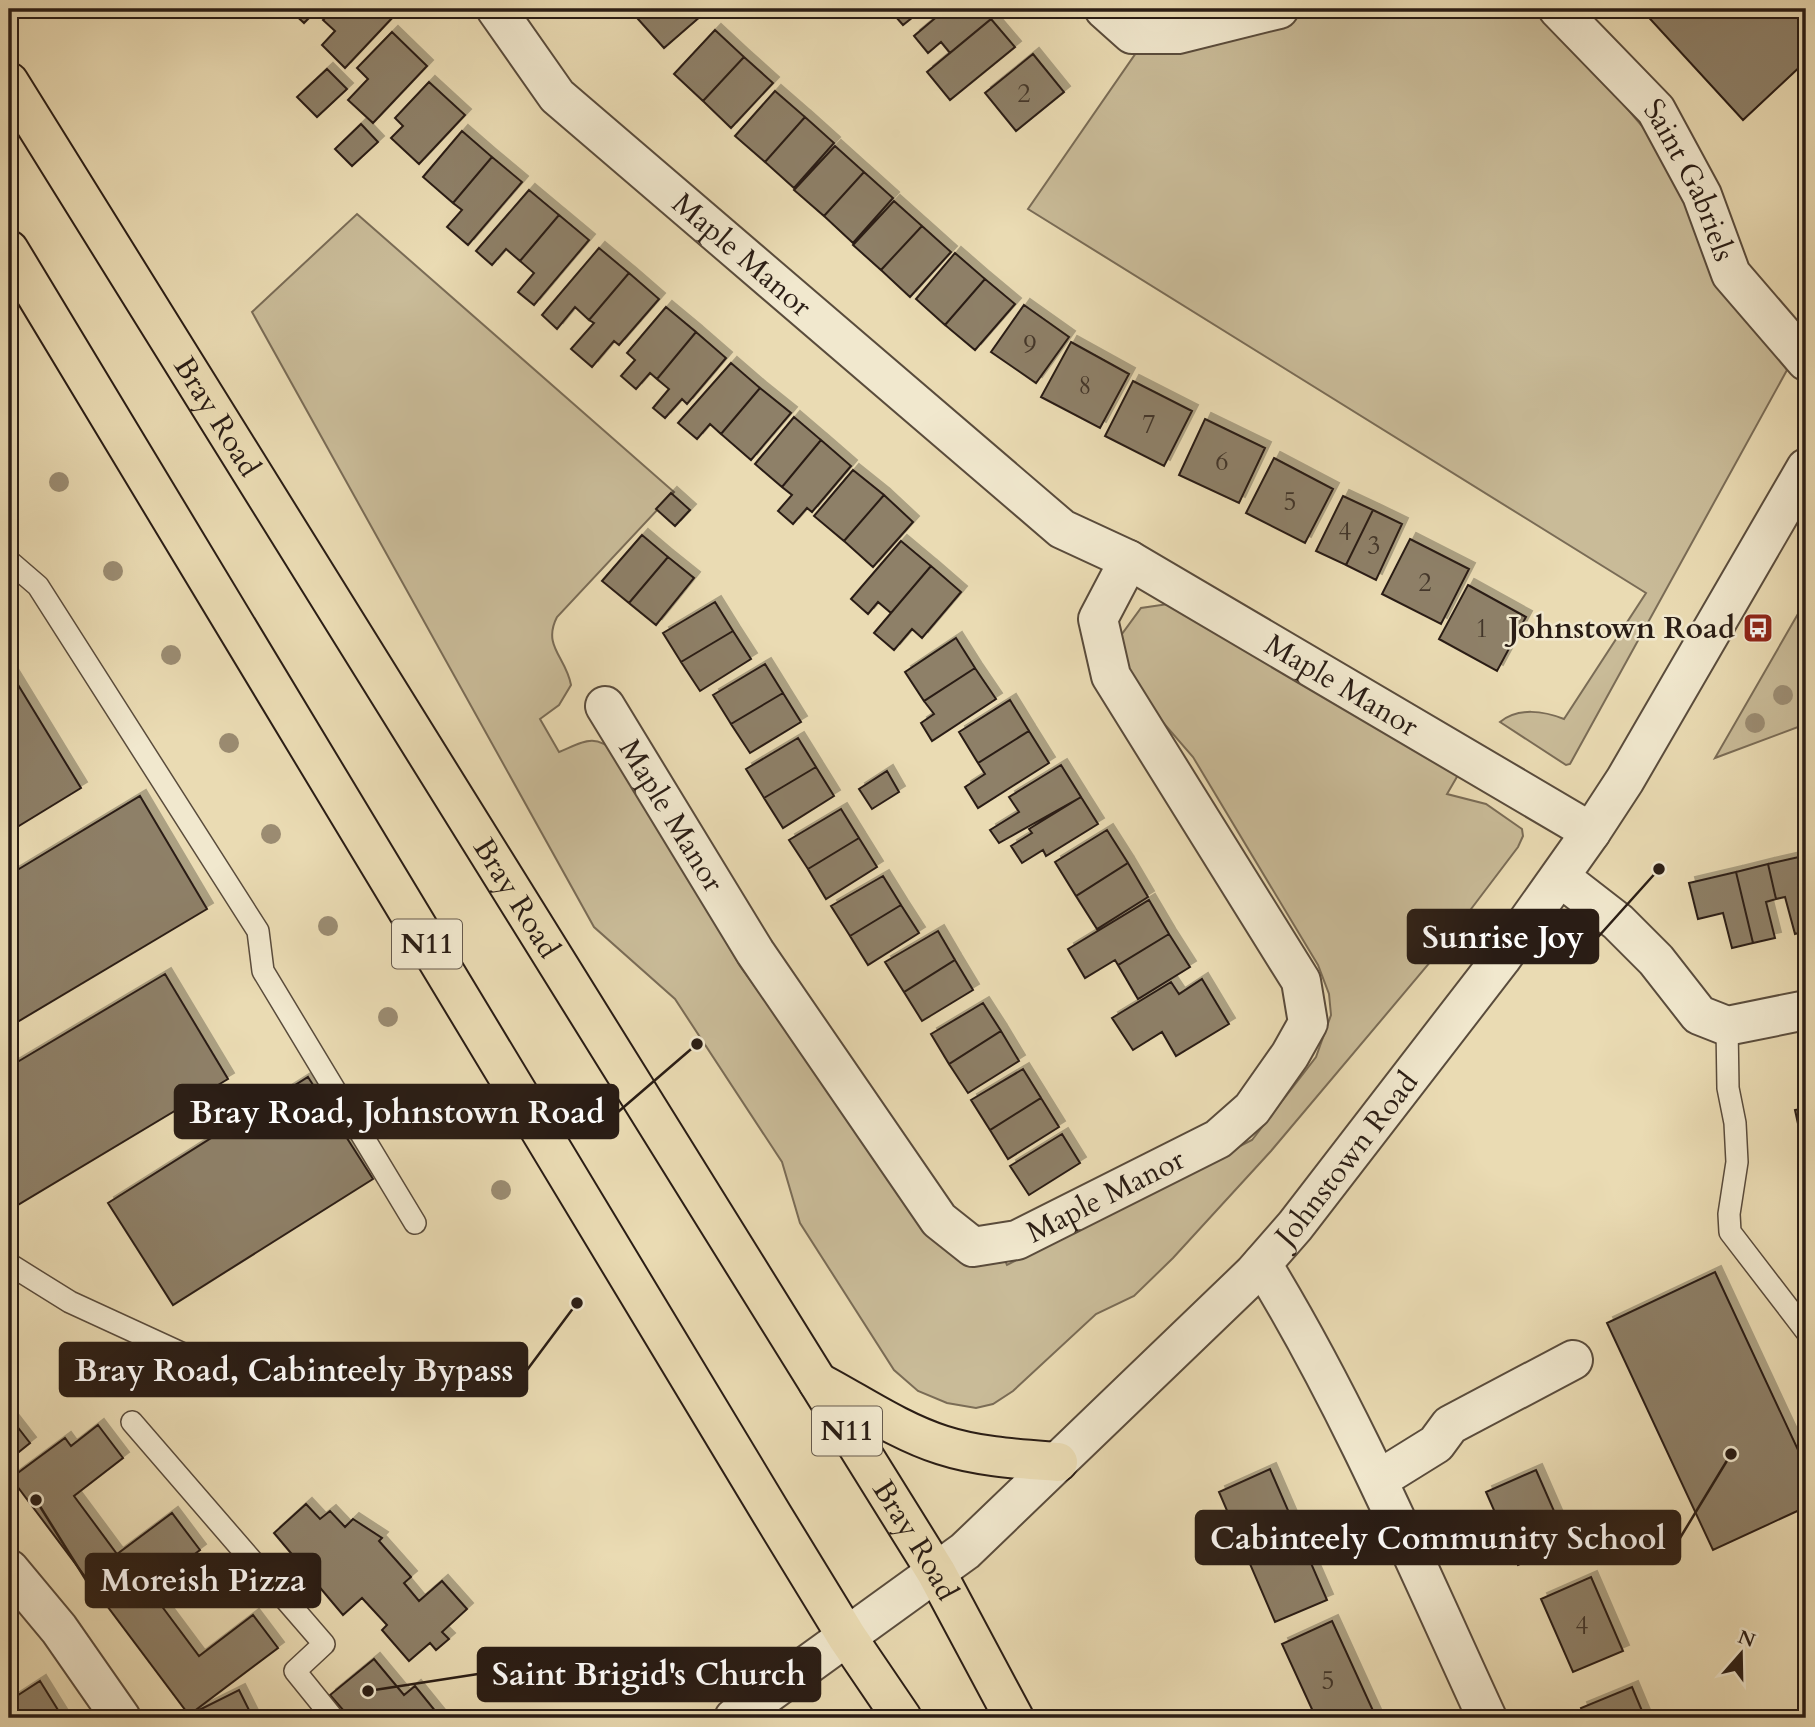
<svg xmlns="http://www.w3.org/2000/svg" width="1815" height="1727" font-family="Cardo,serif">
<defs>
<filter id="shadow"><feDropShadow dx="6" dy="-6" stdDeviation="0" flood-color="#0004"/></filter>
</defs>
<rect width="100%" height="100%" fill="#eadbb3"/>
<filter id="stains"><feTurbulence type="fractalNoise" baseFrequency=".00286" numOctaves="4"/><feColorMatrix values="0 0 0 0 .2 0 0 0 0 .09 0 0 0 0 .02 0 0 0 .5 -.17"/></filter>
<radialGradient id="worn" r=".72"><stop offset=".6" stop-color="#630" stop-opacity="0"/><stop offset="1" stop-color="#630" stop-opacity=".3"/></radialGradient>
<!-- green -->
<path fill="#c9bb98" stroke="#7a6c56" stroke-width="2" d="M1268,9H1543L1664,152L1749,317L1787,370L1570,764L1566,765L1500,722C1518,707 1544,711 1564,719L1646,593L1028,209L1145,40Z
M357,214L674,492L557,617C542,646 566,657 571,685L559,705L540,719L559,752C585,741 594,733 617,753L740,966L924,1219L1003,1256L1007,1265L1252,1140L1316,1057L1331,1015L1329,994L1318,965L1193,757L1122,675L1119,649L1122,634L1141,608L1168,604L1458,775L1447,794L1486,804L1522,829L1523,836L1518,847L1437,954L1271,1151L1173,1258L1134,1296L1096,1314L1013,1391L993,1404L976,1408L947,1403L918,1391L894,1370L800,1223L782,1162L675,999L594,927L252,312Z
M1806,600V724L1715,758Z"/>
<!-- building -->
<path fill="#8e8067" stroke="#2a1d15" stroke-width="2" filter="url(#shadow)" d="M289,9H318L304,23Z
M334,9H384L393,17L345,68L322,45L335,31L323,20Z
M629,9H709L664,48Z
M889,9H923L903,25Z
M946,9H983L991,19L950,53L941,42L928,53L914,36Z
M1641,9H1806V61L1743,120Z
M991,19L1015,47L950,100L927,72Z
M715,30L744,57L703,101L674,74Z
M392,32L427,66L373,123L348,100L368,79L357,68Z
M1033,54L1064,92L1016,131L985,93Z
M744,57L773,83L731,128L703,101Z
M327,69L347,89L317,117L297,97Z
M429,82L465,115L419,164L391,138L403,126L395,118Z
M775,91L805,117L765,162L735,136Z
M805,117L834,143L794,188L765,162Z
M361,124L378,142L352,166L335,149Z
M462,131L492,157L453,203L423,177Z
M835,146L864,172L824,216L794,190Z
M492,157L522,182L468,245L447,227L462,210L453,203Z
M864,172L893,198L853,243L824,216Z
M529,190L559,215L520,261L506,249L492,265L476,251Z
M894,201L922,226L881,270L853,245Z
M559,215L589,240L534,305L518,292L534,273L520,261Z
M922,226L951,252L910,297L881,270Z
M599,248L629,273L589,320L575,307L557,329L542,315Z
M955,253L985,279L945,325L916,299Z
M629,273L659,299L619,345L614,341L592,367L571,349L594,323L589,320Z
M985,279L1015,304L975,350L945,325Z
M1024,305L1069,337L1036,383L991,352Z
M666,307L696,332L657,379L650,373L636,389L621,376L635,360L627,353Z
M696,332L726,358L687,404L682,399L665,418L653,408L669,389L657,379Z
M1071,342L1129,374L1100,428L1041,397Z
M731,363L760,388L721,434L710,424L697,439L678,423Z
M1133,381L1192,411L1164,466L1105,436Z
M760,388L791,413L751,460L721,434Z
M794,417L821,440L782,487L755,464Z
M1205,419L1265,448L1239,503L1179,475Z
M821,440L851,466L812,512L807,508L793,524L778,511L792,495L782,487Z
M1274,458L1333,489L1305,543L1246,513Z
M853,470L884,495L844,541L814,516Z
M671,493L690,510L675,526L656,509Z
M884,495L913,522L873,567L844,541Z
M1343,496L1373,510L1346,565L1316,551Z
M1373,510L1402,524L1376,580L1346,565Z
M642,535L668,557L629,603L602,581Z
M1410,539L1469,569L1441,624L1382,594Z
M901,541L931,566L891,613L878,602L868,614L851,599Z
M668,557L694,578L656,625L629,603Z
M931,566L961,592L922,638L912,629L894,650L874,633Z
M1468,585L1526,617L1497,671L1439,639Z
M715,602L733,631L681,662L663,633Z
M733,631L751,659L700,691L681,662Z
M956,638L975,668L924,701L905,672Z
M765,664L783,693L731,724L713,695Z
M975,668L996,699L932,741L921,723L934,714L924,701Z
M9,670L81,788L9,832Z
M783,693L801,722L750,753L731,724Z
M1010,700L1029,731L978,763L959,732Z
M1029,731L1049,763L978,808L965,787L985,774L978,763Z
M798,738L816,767L764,798L746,769Z
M1061,765L1081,797L999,843L990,830L1019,812L1009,797Z
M816,767L834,796L783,828L764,798Z
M887,771L899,792L872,809L859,789Z
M140,796L207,909L9,1027V875Z
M1081,797L1098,824L1046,856L1043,850L1022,863L1011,846L1032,833L1029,829Z
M841,809L859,838L808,869L789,840Z
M1107,830L1128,863L1076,896L1055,862Z
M859,838L877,867L826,899L808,869Z
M1806,855V887L1799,857Z
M1799,857L1806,887V931L1795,934L1785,897L1776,899L1768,864Z
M1128,863L1148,897L1097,929L1076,896Z
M1768,864L1776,899L1766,902L1775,938L1753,943L1736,872Z
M1736,872L1753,943L1732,948L1723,913L1698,919L1689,883Z
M883,876L901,905L850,936L831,906Z
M1149,900L1169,934L1118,965L1115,960L1085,978L1068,949Z
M901,905L919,933L868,965L850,936Z
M938,931L955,960L904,992L885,962Z
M1169,934L1190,967L1138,999L1118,965Z
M955,960L973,990L922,1021L904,992Z
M165,974L228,1079L16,1206L9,1194V1067Z
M1202,979L1229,1024L1176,1056L1162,1032L1133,1050L1112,1018L1171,982L1179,994Z
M983,1003L1001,1031L949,1064L931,1034Z
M1001,1031L1019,1061L968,1093L949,1064Z
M1023,1069L1041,1098L990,1130L971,1100Z
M308,1077L373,1179L173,1305L108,1203Z
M1041,1098L1059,1127L1008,1159L990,1130Z
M1806,1108V1141L1802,1142L1795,1110Z
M1062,1134L1080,1163L1029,1195L1010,1166Z
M1715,1272L1806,1467V1507L1713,1550L1607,1323Z
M9,1416L30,1443L9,1460Z
M98,1425L123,1458L74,1496L117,1554L172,1513L200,1550L149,1589L199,1656L253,1615L278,1648L189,1715L11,1478L65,1438L71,1446Z
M1270,1469L1327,1600L1275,1622L1219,1492Z
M1536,1470L1568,1543L1518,1565L1486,1492Z
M306,1504L320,1519L330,1511L345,1527L353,1519L382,1538L379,1541L411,1577L404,1583L419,1601L442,1581L467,1609L442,1632L449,1639L436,1650L430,1643L409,1661L382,1630L387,1625L362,1598L343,1615L274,1533Z
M1591,1577L1623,1651L1573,1672L1541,1599Z
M1332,1621L1375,1715L1368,1718H1316L1282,1644Z
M374,1659L404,1695L415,1686L441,1718H350L330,1695Z
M40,1681L63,1718H9V1701Z
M1632,1687L1645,1718H1585L1581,1708Z
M239,1690L253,1718H183Z"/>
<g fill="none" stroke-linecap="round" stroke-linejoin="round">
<!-- service casing -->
<g stroke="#5a4c3c" stroke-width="24">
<path id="service" d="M9,561L38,586L258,931L263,971L415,1223
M1727,1026L1728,1088L1735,1123L1737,1162L1729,1214L1730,1232L1806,1331
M9,1264L70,1302L231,1376
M132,1422L324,1644L295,1671L333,1718"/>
</g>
<!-- minor casing -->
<g stroke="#5a4c3c" stroke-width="42">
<g id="minor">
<path id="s1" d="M496,9L557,96L1062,529L1129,560L1591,832"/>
<path d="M1104,9L1132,34H1178L1279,9"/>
<path id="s2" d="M1558,9L1656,110L1702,195L1731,274L1806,361"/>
<path id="s3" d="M605,706L755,952L939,1220L973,1247L1017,1240L1218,1139L1252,1109L1290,1055L1308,1023L1301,981L1111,676L1098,619L1129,560"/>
<path d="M1560,877L1618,922L1656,960L1699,1015L1727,1026L1806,1010"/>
<path d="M1262,1264C1350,1408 1416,1564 1487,1718"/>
<path d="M1378,1480L1436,1444L1450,1425L1573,1360"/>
</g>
</g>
<!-- tertiary casing -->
<g stroke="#5a4c3c" stroke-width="42">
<g id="tertiary">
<path d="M9,1569L59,1629L121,1718"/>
<path id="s4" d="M734,1718L965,1551L1253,1274L1295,1226L1501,959L1591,832L1625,780L1806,468"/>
</g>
</g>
<!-- trunk casing -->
<g stroke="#2a1d15" stroke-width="42">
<g id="trunk">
<path id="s5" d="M9,82L936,1572L1014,1718"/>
<path d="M9,250L773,1516L847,1637L902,1718"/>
<path d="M818,1382C858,1403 898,1431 942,1445C979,1457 1019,1459 1058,1462"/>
</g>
</g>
<!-- service -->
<use href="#service" stroke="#f1e8ce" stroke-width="21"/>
<!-- minor -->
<use href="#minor" stroke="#f1e8ce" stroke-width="38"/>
<!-- tertiary -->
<use href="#tertiary" stroke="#f1e8ce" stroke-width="38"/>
<!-- trunk -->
<use href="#trunk" stroke="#eadbb3" stroke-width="38"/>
</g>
<!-- trees -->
<g fill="#9b8c72">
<circle cx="59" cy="482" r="10"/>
<circle cx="113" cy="571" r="10"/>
<circle cx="171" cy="655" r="10"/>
<circle cx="1783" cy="695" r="10"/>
<circle cx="1755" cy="723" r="10"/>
<circle cx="229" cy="743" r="10"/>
<circle cx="271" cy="834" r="10"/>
<circle cx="328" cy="926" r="10"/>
<circle cx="388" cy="1017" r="10"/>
<circle cx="501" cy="1190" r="10"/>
</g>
<!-- icons -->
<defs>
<g id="bus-square" transform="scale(1.575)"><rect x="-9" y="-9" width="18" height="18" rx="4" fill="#8f2418" stroke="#f1e8ce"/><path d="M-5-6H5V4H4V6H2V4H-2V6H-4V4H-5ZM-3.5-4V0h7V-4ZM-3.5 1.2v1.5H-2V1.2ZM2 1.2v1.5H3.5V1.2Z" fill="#fff"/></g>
</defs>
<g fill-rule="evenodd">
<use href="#bus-square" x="1758" y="628"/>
</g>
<g text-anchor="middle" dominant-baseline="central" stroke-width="5" stroke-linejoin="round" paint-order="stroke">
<!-- number labels -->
<g font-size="26" fill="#43362a">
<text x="1024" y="93">2</text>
<text x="1030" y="344">9</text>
<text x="1085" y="385">8</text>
<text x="1149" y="424">7</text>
<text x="1222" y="461">6</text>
<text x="1290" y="501">5</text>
<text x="1345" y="531">4</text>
<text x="1374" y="545">3</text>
<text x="1425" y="582">2</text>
<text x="1482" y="628">1</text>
<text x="1582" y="1625">4</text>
<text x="1328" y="1680">5</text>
</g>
<!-- shield labels -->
<g fill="#f1e8ce" stroke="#665a4c" stroke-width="2">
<rect x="392" y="919.5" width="70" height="49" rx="5"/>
<rect x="812" y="1406.5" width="70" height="49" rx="5"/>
</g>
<g font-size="28" font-weight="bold" fill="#2a1d15">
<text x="427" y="944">N11</text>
<text x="847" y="1431">N11</text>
</g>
<!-- street labels -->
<g font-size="30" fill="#2a1d15" stroke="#f1e8ce">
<text stroke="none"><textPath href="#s2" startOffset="219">Saint Gabriels</textPath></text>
<text stroke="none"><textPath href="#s1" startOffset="350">Maple Manor</textPath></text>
<text stroke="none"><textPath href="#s5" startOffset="394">Bray Road</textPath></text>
<text stroke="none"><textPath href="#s1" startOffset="1092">Maple Manor</textPath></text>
<text stroke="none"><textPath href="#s3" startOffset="128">Maple Manor</textPath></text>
<text stroke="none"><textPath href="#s5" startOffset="961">Bray Road</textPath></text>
<text stroke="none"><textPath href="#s4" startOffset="833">Johnstown Road</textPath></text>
<text stroke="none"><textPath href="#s3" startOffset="800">Maple Manor</textPath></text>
<text stroke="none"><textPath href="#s5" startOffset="1717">Bray Road</textPath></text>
</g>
<!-- poi labels -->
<g font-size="30" font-weight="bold" fill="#2a1d15" stroke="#f1e8ce" text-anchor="end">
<text x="1735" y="628">Johnstown Road</text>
</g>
</g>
<!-- callouts -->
<path fill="none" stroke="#2a1d15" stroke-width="2.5" d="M1659 869L1598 937M697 1044L618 1112M577 1303L527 1370M1731 1454L1680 1538M36 1500L86 1580M368 1691L478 1674"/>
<g fill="#2a1d15" stroke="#f1e8ce" stroke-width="2.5">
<circle cx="1659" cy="869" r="7"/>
<circle cx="697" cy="1044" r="7"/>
<circle cx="577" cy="1303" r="7"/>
<circle cx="1731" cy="1454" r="7"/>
<circle cx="36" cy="1500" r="7"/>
<circle cx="368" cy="1691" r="7"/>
</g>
<g fill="#2a1d15" stroke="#2a1d15" stroke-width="2.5">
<rect x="1408" y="910" width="190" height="53" rx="7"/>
<rect x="175" y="1085" width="443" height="53" rx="7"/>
<rect x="60" y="1343" width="467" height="53" rx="7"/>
<rect x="1196" y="1511" width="484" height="53" rx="7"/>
<rect x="86" y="1554" width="234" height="53" rx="7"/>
<rect x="478" y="1648" width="342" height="53" rx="7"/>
</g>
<g font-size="32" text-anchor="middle" font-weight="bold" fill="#fff">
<text x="1503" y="948">Sunrise Joy</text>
<text x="397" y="1123">Bray Road, Johnstown Road</text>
<text x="294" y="1381">Bray Road, Cabinteely Bypass</text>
<text x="1438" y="1549">Cabinteely Community School</text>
<text x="203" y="1591">Moreish Pizza</text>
<text x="649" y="1685">Saint Brigid's Church</text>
</g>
<!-- margin -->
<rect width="1815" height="1727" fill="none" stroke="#eadbb3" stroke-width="35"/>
<rect x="10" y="10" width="1794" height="1706" fill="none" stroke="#2a1d15" stroke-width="3.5"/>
<rect x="18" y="18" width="1780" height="1692" fill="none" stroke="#2a1d15" stroke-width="2"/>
<!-- north arrow -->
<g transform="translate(1741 1654) rotate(20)" stroke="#f1e8ce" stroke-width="5" paint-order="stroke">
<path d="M0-5L12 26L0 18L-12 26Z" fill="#2a1d15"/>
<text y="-10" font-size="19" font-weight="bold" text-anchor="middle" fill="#2a1d15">N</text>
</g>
<rect width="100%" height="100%" filter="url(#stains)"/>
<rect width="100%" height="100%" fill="url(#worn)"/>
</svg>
